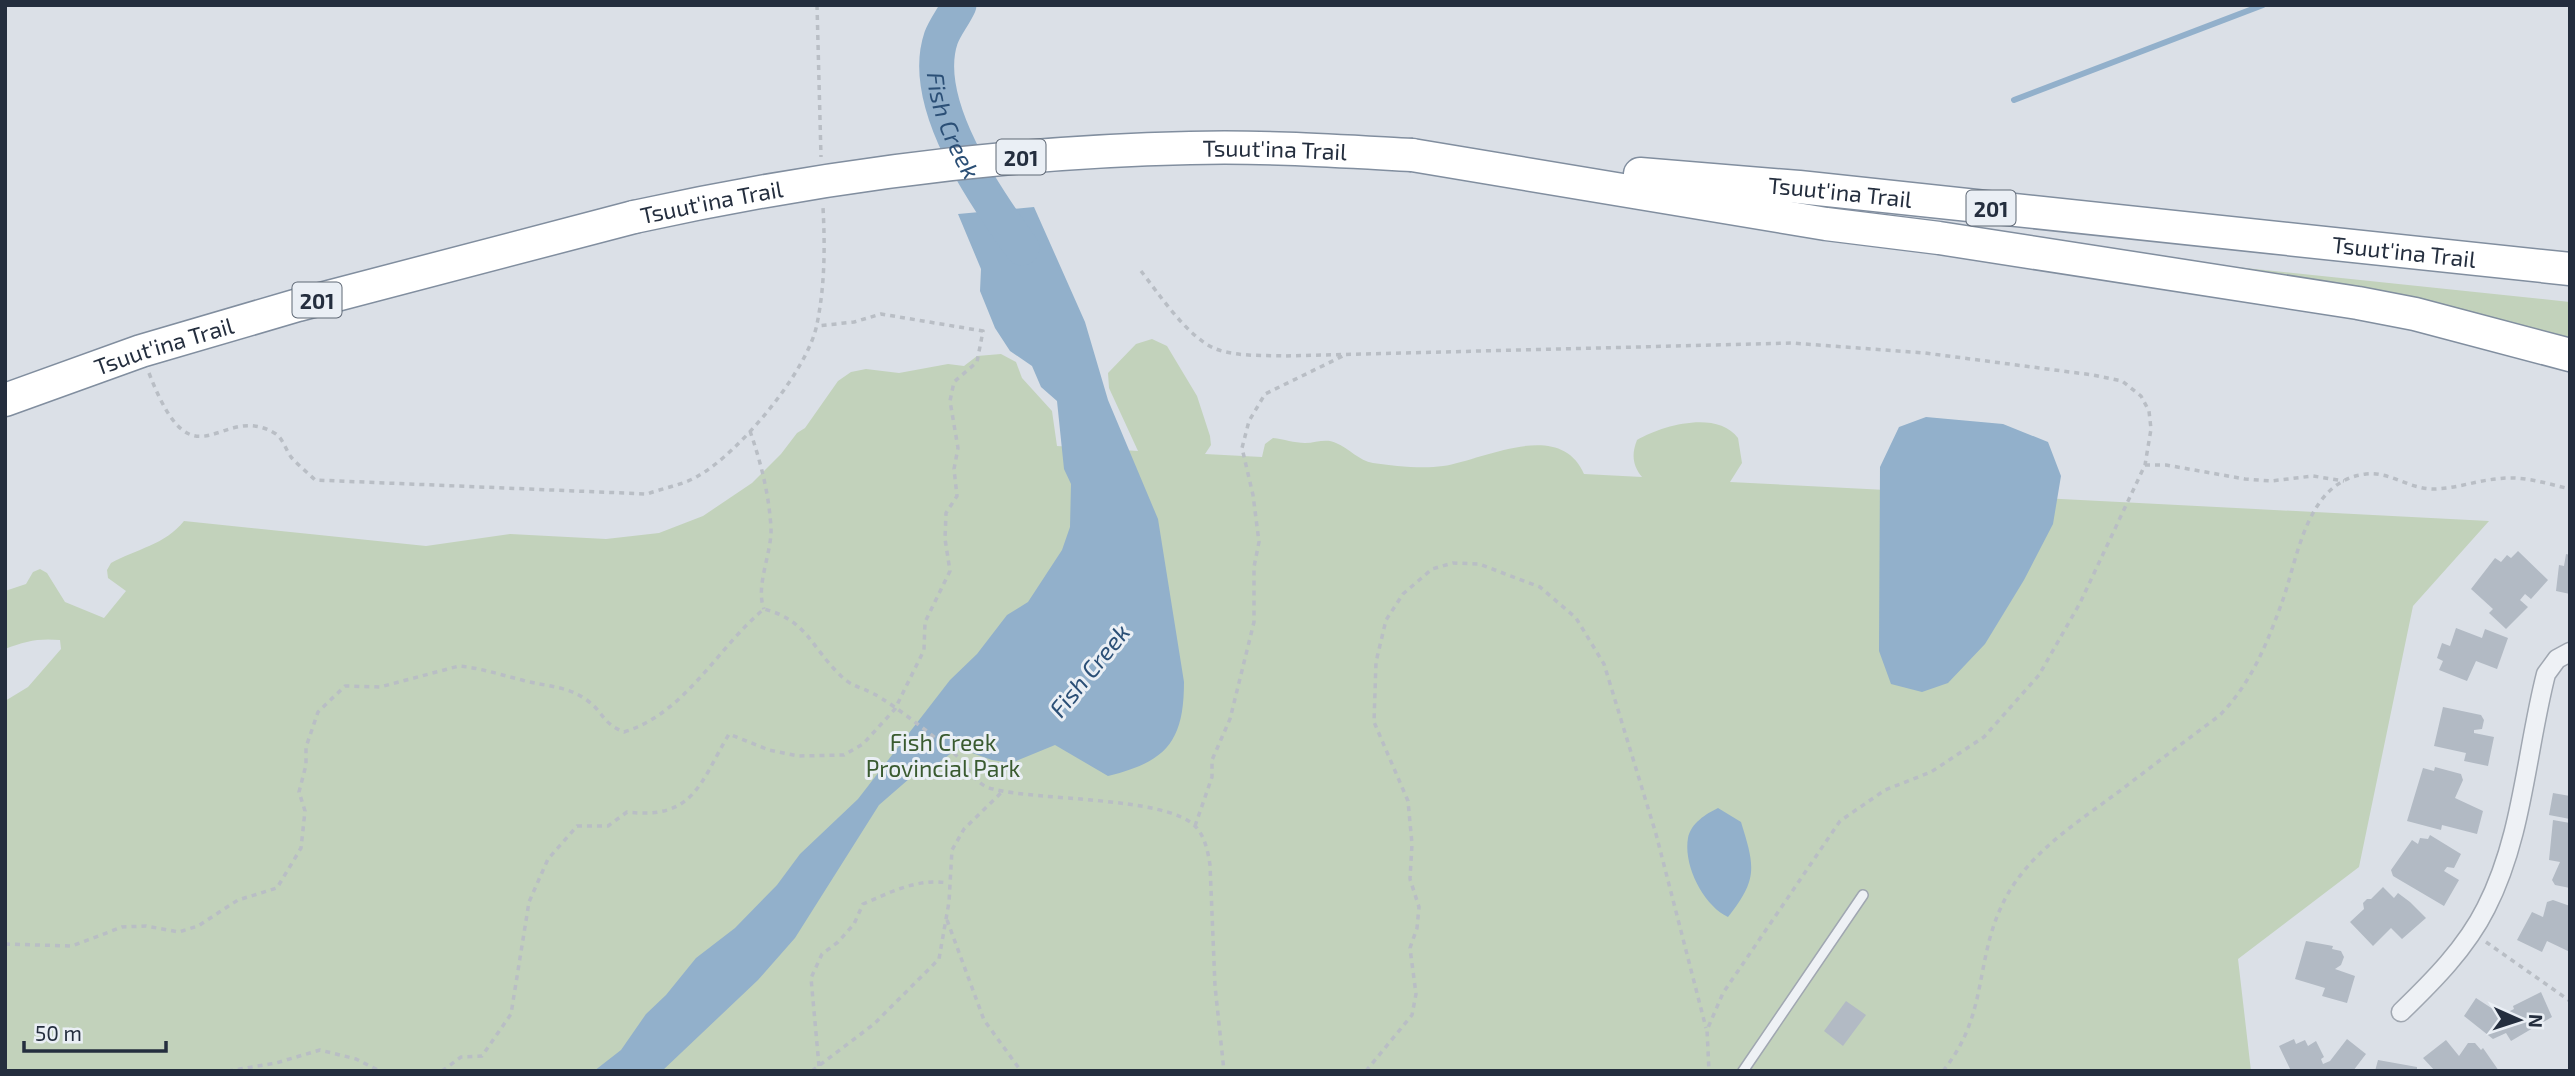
<svg xmlns="http://www.w3.org/2000/svg" width="2575" height="1076" font-family="'Exo 2',sans-serif">
<rect width="100%" height="100%" fill="#dbe0e7"/>
<!-- green -->
<path fill="#c2d2bb" d="M2198,263L2570,302V344Z
M1152,339L1167,346L1197,396L1210,436L1211,445L1205,454L1262,457L1265,444L1273,438C1284,439 1294,443 1305,443C1316,443 1326,438 1336,443C1349,448 1359,461 1373,463C1394,466 1422,469 1443,466C1483,460 1560,418 1584,474L1642,477C1633,466 1631,455 1637,440C1663,425 1717,410 1738,438L1742,463L1730,482L2489,521L2413,606L2359,867L2238,959L2251,1071H5V701L28,687L61,649L60,640C39,638 25,641 5,649V591L26,584L33,572L40,569L47,573L65,602L104,618L126,591L108,578L107,570L111,563C136,549 165,545 184,521L426,546L510,534L606,539L659,533L703,516L752,483L781,454L797,433L805,428L838,381L851,372L866,369L899,373L948,364L964,366L977,356L1001,354L1016,362L1022,378L1052,411L1057,446L1138,451L1109,388L1108,373L1136,344Z"/>
<!-- water -->
<path fill="#92b0cb" d="M1034,207L1085,322L1108,400L1158,519L1184,682C1184,743 1165,762 1108,776L1055,745L1011,763L992,760L958,748L928,771L917,772L879,805L795,938L758,980L662,1071H594L621,1050L646,1014L666,995L696,958L735,928L777,885L800,854L858,799L950,680L977,654L1007,615L1028,602L1062,550L1070,527L1071,484L1064,469L1057,401L1041,387L1032,366L1010,351L995,328L980,291L981,269L958,214Z
M1926,417L2003,424L2048,442L2061,476L2053,524L2024,580L1985,644L1948,683L1922,692L1891,684L1879,651L1880,467L1899,427Z
M1718,808L1741,822C1755,867 1758,879 1728,917C1704,906 1683,866 1688,838C1691,823 1706,814 1718,808Z"/>
<g fill="none" stroke-linecap="round" stroke-linejoin="round">
<!-- stream -->
<path stroke="#92b0cb" stroke-width="6" d="M2014,100L2263,5"/>
<!-- river -->
<path stroke="#92b0cb" stroke-width="35" id="s1" d="M959,5C954,16 945,27 941,38C919,103 986,198 1022,248"/>
</g>
<!-- building -->
<path fill="#b2bac4" d="M2518,551L2548,580L2531,599L2525,594L2520,600L2528,607L2506,629L2489,613L2493,609L2471,589L2495,558L2501,562L2507,555L2511,558Z
M2566,554L2570,555V594L2556,591L2559,565L2564,566Z
M2456,628L2482,638L2485,629L2508,638L2497,669L2476,661L2467,681L2439,670L2443,661L2437,658L2442,643L2450,646Z
M2443,707L2481,715L2484,720L2482,729L2474,730V733L2494,737L2488,766L2464,761L2466,753L2434,746Z
M2435,767L2461,774L2463,780L2455,798L2483,811L2477,834L2442,825L2441,830L2407,821L2423,768L2434,771Z
M2553,793L2570,796V819L2549,815Z
M2553,820L2570,823V888L2555,885L2552,880L2560,862L2549,860Z
M2430,835L2461,854L2454,868L2447,867L2444,871L2459,880L2444,906L2393,876L2391,870L2412,840L2418,844L2420,838L2428,839Z
M2383,887L2394,898L2398,893L2410,902L2426,918L2402,939L2391,928L2373,946L2350,922L2364,909L2363,903L2367,899H2371Z
M2553,900L2570,906V952L2547,941L2542,952L2517,940L2532,912L2543,917L2547,902Z
M2306,941L2333,946L2332,949L2341,951L2344,957L2341,965L2335,969L2355,976L2347,1003L2322,996L2325,988L2295,979Z
M2541,992L2552,1017L2511,1041L2506,1033L2493,1039L2464,1016L2476,998L2502,1015L2514,1009L2513,1006Z
M1846,1001L1866,1015L1843,1046L1824,1031Z
M2294,1039L2296,1044L2305,1040L2308,1046L2316,1041L2324,1057L2321,1059L2323,1064L2330,1061L2347,1039L2366,1054L2353,1071H2291L2279,1046Z
M2446,1040L2459,1056L2468,1043H2475L2481,1050L2483,1048L2499,1071H2435L2423,1058Z
M2378,1060L2417,1067V1071H2375Z"/>
<g fill="none" stroke-linecap="round" stroke-linejoin="round">
<!-- lane casing -->
<g stroke="#a0a7b1" stroke-width="12">
<path id="lane" d="M1743,1071L1863,895"/>
</g>
<!-- street casing -->
<g stroke="#a0a7b1" stroke-width="21">
<path id="street" d="M2401,1012C2433,981 2466,948 2486,908C2523,836 2526,752 2546,674L2557,659L2570,652"/>
</g>
<!-- highway casing -->
<g stroke="#818e9f" stroke-width="35">
<g id="highway">
<path d="M1412,155L1826,224L1939,238L2358,303L2415,314L2570,355"/>
<path id="s2" d="M1640,174L1799,187L2570,269"/>
<path id="s3" d="M5,400L141,351L298,305L634,217"/>
</g>
</g>
<!-- path -->
<path stroke="#b9bec5" stroke-width="3.5" stroke-dasharray="5 5" stroke-linecap="butt" d="M817,5L821,157
M1141,271C1159,294 1188,338 1216,349C1237,357 1264,355 1286,356L1792,343L1925,353L2093,375L2122,381L2141,396L2149,411L2151,429L2145,465L2080,603L2039,675L1984,737L1931,772L1885,790L1840,821L1723,993L1707,1030L1709,1071
M149,373C195,493 220,399 276,434C283,439 286,450 291,457C298,465 307,472 315,480L647,494C663,488 683,485 698,476C739,453 808,371 817,324C825,285 825,246 823,207
M750,431C761,463 769,494 771,528C772,553 755,586 764,609
M2145,465H2166L2245,479L2271,481L2313,476L2344,481
M1195,826L1212,777V760L1230,719L1254,622V567L1259,542L1253,495L1242,448L1249,421L1265,394L1347,354
M947,920L984,1020L1021,1071
M2486,942L2570,1001
M5,944L72,946L122,927L146,926L179,932L198,926L238,900L277,888L301,848L305,811L299,792L306,765V747L318,712L345,686L380,687L459,666C481,668 501,675 522,680C546,687 567,685 588,701C604,713 602,723 624,732C686,713 717,648 764,609C806,620 811,646 838,673C851,687 859,686 874,694C892,703 943,743 959,758C970,769 975,785 993,789C1037,801 1165,796 1195,826C1205,836 1208,852 1210,865L1215,986L1224,1071
M819,1066L811,978L822,954L838,942L854,924L863,904C891,892 918,878 948,883
M228,1071L276,1063L320,1050L356,1059L380,1071
M442,1071L461,1057L482,1056L511,1014L529,902L548,859L577,826H608L627,812C694,820 700,783 729,734L769,750L798,756L844,755L863,744L895,709L924,650L925,622L950,571L945,539L946,513L957,496L954,469L958,448L950,401L954,382L977,362L983,331L881,314L854,322L817,326
M812,1071L874,1024L939,959L949,902L952,850L964,829L1003,791
M1366,1071L1412,1015L1416,994L1410,948L1417,928L1419,907L1410,879L1412,844L1408,801L1374,722L1376,662L1386,620L1403,594L1432,569L1453,563L1479,564L1540,587L1576,618L1604,664L1656,834L1706,1028
M1943,1071C1989,1014 1974,962 2003,903C2027,854 2075,824 2117,793C2151,767 2185,741 2219,716C2250,685 2266,646 2281,605C2298,560 2305,481 2366,474C2389,471 2409,489 2433,489C2454,489 2475,481 2496,479C2521,475 2545,483 2570,489"/>
<!-- lane -->
<use href="#lane" stroke="#eef1f5" stroke-width="9"/>
<!-- street -->
<use href="#street" stroke="#eef1f5" stroke-width="18"/>
<!-- highway -->
<use href="#highway" stroke="#fff" stroke-width="32"/>
<!-- highway-bridge casing -->
<g stroke="#818e9f" stroke-width="35" stroke-linecap="butt">
<g id="highway-bridge">
<path id="s4" d="M634,217C817,177 1002,152 1190,148C1264,146 1338,151 1412,155"/>
</g>
</g>
<!-- highway-bridge -->
<use href="#highway-bridge" stroke="#fff" stroke-width="32"/>
</g>
<g text-anchor="middle" dominant-baseline="central" stroke-width="6" stroke-linejoin="round" paint-order="stroke">
<!-- shield labels -->
<g fill="#eaeff5" stroke="#5f6875" stroke-width="2">
<rect x="996.5" y="139.5" width="49" height="35" rx="5"/>
<rect x="1966.5" y="190.5" width="49" height="35" rx="5"/>
<rect x="292.5" y="282.5" width="49" height="35" rx="5"/>
</g>
<g font-size="21" font-weight="bold" fill="#242e3e">
<text x="1021" y="157">201</text>
<text x="1991" y="208">201</text>
<text x="317" y="300">201</text>
</g>
<!-- street labels -->
<g font-size="23" fill="#242e3e" stroke="#eaeff5">
<text stroke="none"><textPath href="#s4" startOffset="646">Tsuut'ina Trail</textPath></text>
<text stroke="none"><textPath href="#s2" startOffset="201">Tsuut'ina Trail</textPath></text>
<text stroke="none"><textPath href="#s4" startOffset="79">Tsuut'ina Trail</textPath></text>
<text stroke="none"><textPath href="#s2" startOffset="768">Tsuut'ina Trail</textPath></text>
<text stroke="none"><textPath href="#s3" startOffset="168">Tsuut'ina Trail</textPath></text>
</g>
<!-- park labels -->
<g font-size="23" fill="#3a5b30" stroke="#eaeff5">
<text x="943" y="742">Fish Creek<tspan x="943" dy="26">Provincial Park</tspan></text>
</g>
<!-- water labels -->
<g font-size="24" font-style="italic" fill="#2b4f76" stroke="#eaeff5">
<text stroke="none"><textPath href="#s1" startOffset="128">Fish Creek</textPath></text>
<text transform="translate(1089 670) rotate(-51)">Fish Creek</text>
</g>
</g>
<!-- border -->
<rect width="2575" height="1076" fill="none" stroke="#242e3e" stroke-width="14"/>
<!-- north arrow -->
<g transform="translate(2519 1020) rotate(93)" stroke="#eaeff5" stroke-width="5" paint-order="stroke">
<path d="M0-5L12 26L0 18L-12 26Z" fill="#242e3e"/>
<text y="-10" font-size="19" font-weight="bold" text-anchor="middle" fill="#242e3e">N</text>
</g>
<!-- scale -->
<path d="M24 1041v10h142v-10" fill="none" stroke="#242e3e" stroke-width="3.5"/>
<text x="35" y="1041" font-size="21" fill="#242e3e" stroke="#eaeff5" stroke-width="5" paint-order="stroke">50 m</text>
</svg>
